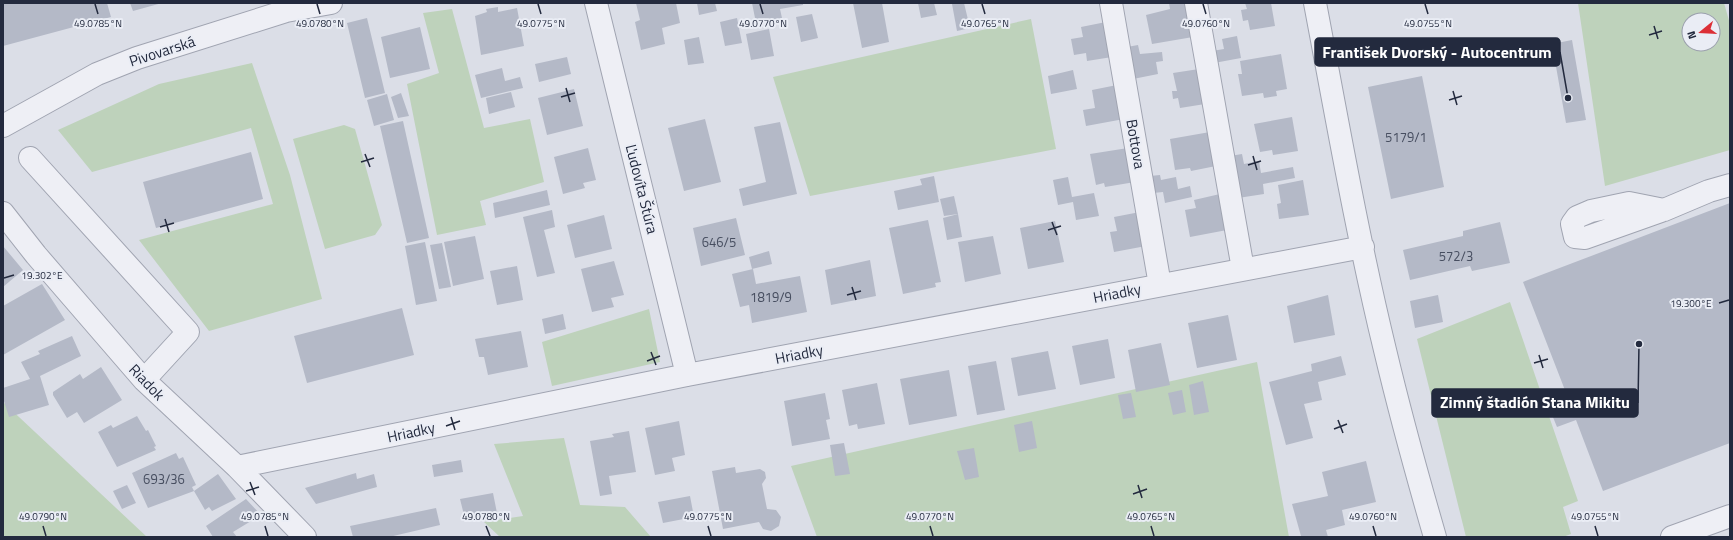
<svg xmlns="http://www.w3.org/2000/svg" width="1733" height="540" font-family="'Titillium Web',sans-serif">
<rect width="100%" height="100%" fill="#dbdee7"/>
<!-- green -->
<path fill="#bed2bb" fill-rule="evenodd" d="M1578,3H1724L1730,24V150L1605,186ZM1689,20H1713V44H1689Z
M452,9L484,128L530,119L544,182L480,201L486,225L437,235L407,84L439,73L423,13Z
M1031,19L1056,149L810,196L773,77Z
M252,63L290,175L322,299L209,331L139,240L273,204L251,128L92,172L58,130L159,84Z
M344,125L355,129L382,225L375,235L325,249L293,139Z
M1510,302L1578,501L1563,507L1571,534L1563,537H1466L1417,339Z
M649,309L660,362L552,386L542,342Z
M1257,362L1289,537H817L791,466Z
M3,402L147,537H3Z
M564,438L580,505L625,507L651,537H500L484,522L523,516L494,444Z"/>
<!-- building -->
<path fill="#b4b9c7" d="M3,3H107L111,17L3,46Z
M130,3H162L133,11Z
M636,3H676L680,23L662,28L665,44L641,50L635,22L640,20Z
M697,3H715L717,11L699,15Z
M752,3H803V5L780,9L782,18L756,23Z
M853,3H882L889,42L862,48Z
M918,3H934L937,15L921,18Z
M964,3L970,28L957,31L952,4Z
M1169,3H1187L1193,37L1152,44L1146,15L1170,9Z
M1245,3H1271L1275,26L1250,30L1248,20L1243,21L1241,10L1247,9Z
M498,7V12L517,8L524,46L481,55L475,16L487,12L486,9Z
M812,14L818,38L801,42L796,17Z
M367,18L385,93L365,98L347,23Z
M737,18L742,43L725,46L720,22Z
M1106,22L1112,57L1087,61L1086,53L1074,55L1071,39L1083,37L1081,27Z
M420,27L430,69L390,78L381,37Z
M769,29L774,56L751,60L746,34Z
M1237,36L1241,58L1214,63L1212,51L1224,49L1222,39Z
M699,37L704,63L688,65L684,40Z
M1572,40L1586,120L1566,123L1552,44Z
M1138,45L1140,54L1162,52L1163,61L1156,62L1158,74L1133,79L1127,47Z
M1281,54L1287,89L1276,91L1277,96L1264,98L1263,93L1242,96L1238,74H1242L1240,61Z
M567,57L571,74L539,82L535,64Z
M502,68L505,81L520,77L523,88L481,98L475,75Z
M1199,69L1205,104L1180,108L1178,98L1173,99L1172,91H1177L1173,73Z
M1073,70L1077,89L1051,94L1048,76Z
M1422,76L1444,187L1391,199L1368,87Z
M1117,85L1124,119L1086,126L1083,110L1095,108L1092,90Z
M574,89L583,126L547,135L538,98Z
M511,92L515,107L489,114L486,98Z
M401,93L409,116L398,118L391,97Z
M387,94L394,120L374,126L367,100Z
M1292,117L1298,151L1273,155L1272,150L1260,152L1254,124Z
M705,119L721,182L684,191L668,128Z
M403,121L429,238L407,243L380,126Z
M780,122L797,194L743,206L739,189L766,182L754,127Z
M1210,132L1216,166L1191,171L1190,168L1175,170L1170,139Z
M588,148L596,180L583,183L585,188L563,194L554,157Z
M1128,148L1135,182L1105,187L1104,183L1096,185L1090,154Z
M251,152L263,199L156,228L143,182Z
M1242,154L1244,164L1259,161L1261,173L1293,167L1295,178L1263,184L1264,194L1238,198L1230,156Z
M1160,175L1161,180L1176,177L1178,189L1190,186L1192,197L1165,203L1163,192L1153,193L1150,176Z
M934,176L939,202L898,210L894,191L922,185L920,179Z
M1068,177L1072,197L1094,193L1099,216L1076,220L1073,202L1058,205L1053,180Z
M1303,180L1309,215L1279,219L1277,204L1281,203L1278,185Z
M547,190L550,205L495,218L493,203Z
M1220,194L1227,230L1190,237L1185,210L1196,208L1194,200Z
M954,196L958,214L944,216L940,199Z
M1730,203V443L1603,491L1576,420L1557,427L1548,405L1568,398L1523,282Z
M552,210L555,227L544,230L555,273L537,277L523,217Z
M1140,212L1146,246L1114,252L1110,232L1117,231L1114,217Z
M958,214L962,237L947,240L943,218Z
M604,215L612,249L575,258L567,225Z
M736,218L745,255L701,266L693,228Z
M928,220L941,282L935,283L936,287L903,294L889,228Z
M1055,221L1064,262L1028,269L1020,228Z
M1500,222L1510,263L1472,271L1470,266L1410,280L1403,250L1463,236V231Z
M475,236L484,279L453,286L444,242Z
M993,236L1001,274L965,282L958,242Z
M425,242L437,301L416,305L405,246Z
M442,243L451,287L439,289L430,245Z
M3,246L23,270L3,287Z
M769,251L772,264L752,269L749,257Z
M870,260L876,296L831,305L825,270Z
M614,261L624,295L611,298L614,307L592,312L581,269Z
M517,266L523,300L497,305L490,271Z
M753,269L756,284L800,276L807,312L752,323L749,305L740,307L732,274Z
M42,284L65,320L3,355V306Z
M1328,295L1335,335L1294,343L1287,306Z
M1438,295L1443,322L1415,328L1410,301Z
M402,308L414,355L307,383L294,336Z
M563,314L566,329L545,334L542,319Z
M1228,315L1237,360L1197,368L1188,323Z
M521,331L528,367L488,375L484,357H479L475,339Z
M72,336L81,356L40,376L49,405L9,417L3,398V388L30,379L21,362L40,354L38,351Z
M1108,339L1115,378L1080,385L1072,346Z
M1161,343L1170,385L1136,392L1128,350Z
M1048,351L1056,389L1018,396L1011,358Z
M1341,356L1346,375L1318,382L1322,400L1304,404L1313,438L1286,445L1269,382L1312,371L1311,364Z
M996,361L1005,410L977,415L968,366Z
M101,367L122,400L84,423L77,412L67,418L53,395V392L80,374L83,379Z
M949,370L957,416L909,425L900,379Z
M1203,381L1209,412L1194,415L1189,385Z
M877,383L885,424L858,429L857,424L849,426L842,390Z
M1182,390L1186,412L1173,415L1168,393Z
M825,393L830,419L826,420L830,439L792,446L784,401Z
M1131,393L1136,417L1123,419L1118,395Z
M137,416L146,431L148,430L156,446L154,447L156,450L117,467L98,432L111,425L113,428Z
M679,421L685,455L672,458L675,471L655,475L645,428Z
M1032,421L1037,448L1019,452L1014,425Z
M629,431L636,472L609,476L612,494L600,496L590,441L614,437L612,434Z
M844,443L850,474L835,476L830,445Z
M974,448L979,477L965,480L957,451Z
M176,453L179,459L183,457L196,485L192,487L194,491L148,508L132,473Z
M461,460L463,472L434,477L432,465Z
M1366,461L1376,502L1342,510L1345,525L1326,530L1328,537L1301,536L1292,504L1328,496L1322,472Z
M735,467L736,473L760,469L765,472L766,478L762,484L767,509L776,510L781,517L779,526L771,531L763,529L759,522L723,529L712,471Z
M356,473L357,479L374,474L377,487L316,504L305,488Z
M218,474L236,499L212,511L209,507L205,510L194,491Z
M127,485L136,503L122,509L113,491Z
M493,493L497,513L465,519L460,499Z
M690,496L694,517L663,523L658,502Z
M246,499L261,515L233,532L237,537H213L206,526Z
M436,508L440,525L389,537H353L350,526Z"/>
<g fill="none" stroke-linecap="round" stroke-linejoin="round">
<!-- minor casing -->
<g stroke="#a0a4b1" stroke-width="24">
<path id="minor" d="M596,3L687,375
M1111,3L1160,285
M1196,3L1243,269
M1315,3C1337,119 1357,235 1385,350C1400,413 1417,475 1435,537
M3,126L97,74L137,58L286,11L331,3
M30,158L188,332L144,380
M1664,210L1629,203L1591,211L1577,217L1572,224L1575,237L1585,238L1664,210L1709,191L1730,185
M3,213L36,255L144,380L237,467L305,537
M237,467L687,375L1363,247
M1672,537L1730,516"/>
</g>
<!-- minor -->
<use href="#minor" stroke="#eeeff5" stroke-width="22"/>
</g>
<!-- ticks -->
<path fill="none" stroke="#232a3e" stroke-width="1.5" d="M95,4L98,14M317,4L320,14M538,4L541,14M760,4L763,14M982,4L985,14M1203,4L1206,14M1425,4L1428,14M1654,26L1658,39M1649,35L1662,31M566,88L570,102M1453,91L1457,105M561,97L575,93M1449,100L1462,96M365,154L370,167M1253,156L1257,170M361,162L374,158M1248,165L1261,161M165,219L169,232M1052,222L1057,235M160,227L174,223M1048,230L1061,226M4,278L14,275M852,287L856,300M847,295L861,291M1719,303L1729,300M651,352L656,365M1539,355L1543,368M647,361L660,356M1534,363L1548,359M451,417L455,430M1338,420L1343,433M446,426L460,421M1334,429L1347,424M250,482L255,495M1138,485L1142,498M246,491L259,487M1133,494L1147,489M43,526L46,536M265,526L268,536M486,526L490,536M708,526L711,536M930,526L933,536M1151,526L1154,536M1373,526L1376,536M1595,526L1598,536"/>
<g text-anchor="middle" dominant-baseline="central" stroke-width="4" stroke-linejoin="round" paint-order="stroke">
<!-- number labels -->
<g font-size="13" fill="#474e60">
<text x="1406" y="137">5179/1</text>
<text x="719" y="242">646/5</text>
<text x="1456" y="256">572/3</text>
<text x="771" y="297">1819/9</text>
<text x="164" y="479">693/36</text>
</g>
<!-- street labels -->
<g font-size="15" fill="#232a3e" stroke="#eaedf5">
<text transform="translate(162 51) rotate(-18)">Pivovarská</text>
<text transform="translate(1136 144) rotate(80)">Bottova</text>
<text transform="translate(642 189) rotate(76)">Ľudovíta Štúra</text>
<text transform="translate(1117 293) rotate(-11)">Hriadky</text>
<text transform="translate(799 354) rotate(-11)">Hriadky</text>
<text transform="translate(147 382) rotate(46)">Riadok</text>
<text transform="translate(411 432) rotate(-12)">Hriadky</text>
</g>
</g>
<g font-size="10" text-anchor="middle" fill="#232a3e" stroke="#eaedf5" stroke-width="4" stroke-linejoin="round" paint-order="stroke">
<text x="98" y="27">49.0785°N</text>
<text x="320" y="27">49.0780°N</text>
<text x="541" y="27">49.0775°N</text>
<text x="763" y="27">49.0770°N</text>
<text x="985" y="27">49.0765°N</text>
<text x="1206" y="27">49.0760°N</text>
<text x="1428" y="27">49.0755°N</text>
<text x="42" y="279">19.302°E</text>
<text x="1691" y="307">19.300°E</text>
<text x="43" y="520">49.0790°N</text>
<text x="265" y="520">49.0785°N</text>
<text x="486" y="520">49.0780°N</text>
<text x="708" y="520">49.0775°N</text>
<text x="930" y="520">49.0770°N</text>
<text x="1151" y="520">49.0765°N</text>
<text x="1373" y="520">49.0760°N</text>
<text x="1595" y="520">49.0755°N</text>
</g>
<!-- callouts -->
<path fill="none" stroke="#232a3e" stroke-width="1.5" d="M1568 98L1560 52M1639 344L1638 403"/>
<g fill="#232a3e" stroke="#eaedf5" stroke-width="1.5">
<circle cx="1568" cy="98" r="4"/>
<circle cx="1639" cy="344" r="4"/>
</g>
<g fill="#232a3e" stroke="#232a3e" stroke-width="1.5">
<rect x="1315" y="38" width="245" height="28" rx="4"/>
<rect x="1432" y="389" width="206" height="28" rx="4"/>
</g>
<g font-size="16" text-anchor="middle" font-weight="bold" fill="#fff">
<text x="1437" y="58">František Dvorský - Autocentrum</text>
<text x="1535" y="408">Zimný štadión Stana Mikitu</text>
</g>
<!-- border -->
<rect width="1733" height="540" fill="none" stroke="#232a3e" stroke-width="8"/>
<!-- north arrow -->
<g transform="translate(1701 32) rotate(252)"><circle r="19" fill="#eaedf5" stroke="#9a9fac"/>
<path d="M0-3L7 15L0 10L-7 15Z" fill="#dc2f36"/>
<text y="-6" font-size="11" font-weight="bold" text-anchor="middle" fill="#232a3e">N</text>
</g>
</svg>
